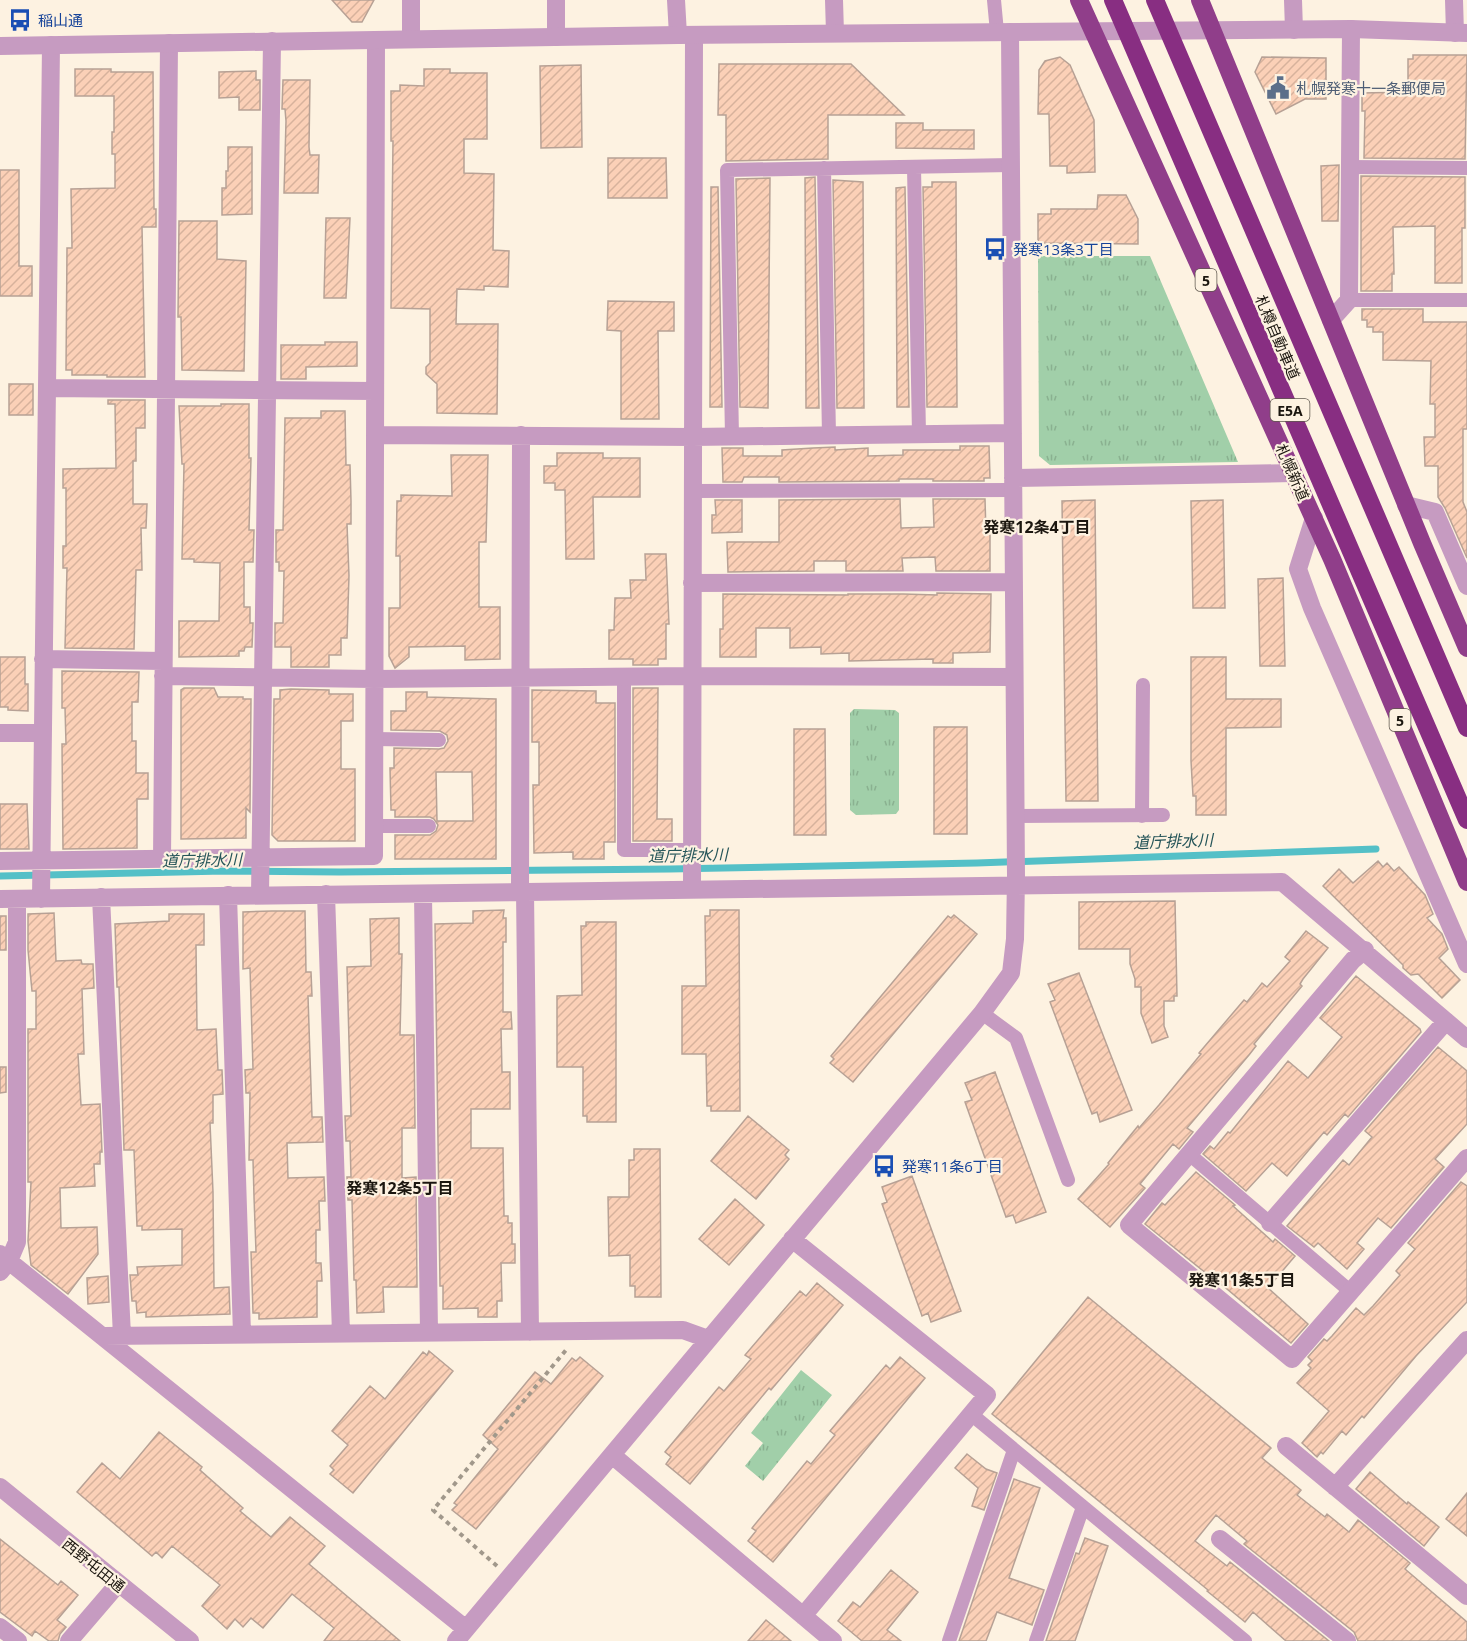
<svg xmlns="http://www.w3.org/2000/svg" width="1467" height="1641" font-family="'Open Sans','Noto Sans JP',sans-serif">
<defs>
<pattern id="grass-tufts" width="24" height="20" patternUnits="userSpaceOnUse" patternTransform="scale(1.5)"><rect width="24" height="20" fill="#a1cfa9"/><path d="M3 7l-1-3M5 7V3M7 7l1-3M15 17l-1-3M17 17v-4M19 17l1-3" fill="none" stroke="#8ab190"/></pattern>
<pattern id="building-hatch" width="6" height="6" patternUnits="userSpaceOnUse" patternTransform="scale(1.5)"><rect width="6" height="6" fill="#fbd0b7"/><path d="M-1 1l2-2M0 6l6-6M5 7l2-2" fill="none" stroke="#d7b29c"/></pattern>
</defs>
<rect width="100%" height="100%" fill="#fdf2e1"/>
<!-- grass -->
<path fill="url(#grass-tufts)" d="M1038,256H1150L1238,462L1050,465L1039,456Z
M854,709L895,710L899,713V810L896,814L856,815L850,810V713Z
M801,1370L832,1395L763,1481L745,1466L763,1443L751,1433Z"/>
<g fill="none" stroke-linecap="round" stroke-linejoin="round">
<!-- stream -->
<path stroke="#54c0c7" stroke-width="7" d="M0,876L224,871L340,872L670,869L977,863L1376,849"/>
</g>
<!-- building -->
<path fill="url(#building-hatch)" stroke="#b7a195" stroke-width="1.5" fill-rule="evenodd" d="M332,0H374L362,22H352Z
M1413,55H1467L1465,159L1364,158L1365,111H1362V93L1408,92V59H1413Z
M1060,57L1070,65L1094,120L1095,172L1067,173V166H1050L1049,114H1038L1039,70L1045,61Z
M1262,57L1326,58V99H1305L1276,114L1255,72Z
M719,64H851L904,115H828V159L726,161V115H718Z
M581,65L582,147L541,148L540,66Z
M75,69H111V72H153L154,209H156V227H142L145,377H107V375H72V370H66L67,248H72L71,189L115,188V154H112V132H114V96H75Z
M424,69H450V73H487V139H464V173L494,174L493,250L509,251L508,287L484,286V290L457,289L456,324H498L497,414L437,413V384L426,374V367L430,363V309L391,308L393,141H391V91H400V85L424,86Z
M256,71V80H260V110H239V97L219,98V72Z
M283,80H310L309,147L310,155H319L318,193H284L286,121L285,109H282Z
M896,123H923V130H974V149L896,148Z
M228,147H252V214L222,215V188H226V171H228Z
M608,158H666L667,198H608Z
M1339,165L1338,221H1322L1321,166Z
M0,170H19V266H32V296H0Z
M1361,176L1465,177V228H1462V283H1435V226L1393,227L1394,274H1392V291H1361Z
M815,177L819,408H806L805,178Z
M770,178L768,408L740,407L736,179Z
M833,180L863,182L864,408H837Z
M932,182H956L957,407H927L923,187H932Z
M711,187H718L722,407H710Z
M905,187L909,407H897L896,188Z
M1098,195H1126L1138,219V244L1038,243V214H1051V209H1097Z
M326,218H350L346,298H324Z
M179,221H217V259L246,261L244,371L182,370L181,317H178Z
M608,301L674,302V331H658L659,419H621V331L607,330Z
M1362,309H1423V322H1467V429H1463V502L1467,512V558L1445,508L1438,497V466H1425L1424,437H1435V404H1430L1431,361L1383,360V332H1373V327H1367V320H1362Z
M325,342H357V366L306,367V379H281V345H325Z
M9,384H33V415H9Z
M108,400H145V428H136V461H133V504H147L146,528H141L142,570H136L134,649L65,648L67,568H63V546H66V488H63V469L116,468L115,404H108Z
M221,404H249V458H251L249,530H254L253,562H244V607H250V623H253L252,647H245L244,651H239V656L179,657V621H219L220,563L194,562V559H182L184,464H182L179,406H221Z
M321,411H345L346,465H350L351,501V524H347L349,576L347,638H341V655H329V667H291V647H275V623H283L284,571H279V562H276V530H283L285,418H321Z
M960,446H989L990,478H984V481H933V479H899V481L779,482V477H744L742,482H723L722,448H743V456H782V450L813,448L835,447V450L868,448V456L903,455V450H960Z
M557,453H603V458H640V497H593L594,559H566L565,490H555V483H544V466H557Z
M451,455H488L486,542H479V607H500V659L465,660V646L409,647V657L395,668L389,656V608H400V556H396L397,501H401V495L452,496Z
M900,499L901,528L934,527L933,499H985L986,533H990V571H936L935,557L902,558L903,571H846V561H814V571L728,572L727,542H779V500Z
M715,500H742V532L712,533V515H716Z
M1095,500L1098,801H1066L1062,501Z
M1223,500L1225,608H1193L1191,501Z
M645,554H666L669,624H666V659H658V665H633V659H609V630H614L615,598H631L630,580H646Z
M1283,578L1285,666H1260L1258,579Z
M937,593L991,594L990,652L953,653V663H933V659L849,661V653L821,654V647L790,648V628H756V657H720V629H723V594L848,595V594H903L937,595Z
M0,657H25V684H28V711L8,710V707H0Z
M1191,657H1226V699H1281V727L1226,728V815H1196V796H1193L1191,761Z
M62,671L139,672L138,702H132V741H136V773H148V799H137V848L63,849L62,744H66L65,708H62Z
M184,688H214L218,697H243V699H251L250,812L246,808V838L181,839V690Z
M633,688H658L657,819H672V841H633Z
M291,689L329,690V694H353V721H341V769H355V841H278L272,835L274,699H280V690Z
M532,690L596,691V703H615V842H604V859H573V852L534,853L533,785H539V742H532Z
M406,692H427V697L496,699V859H395V835H430L436,831L438,825L434,819L430,817H395V810H391L390,768H394V748L439,749L444,748L448,741L447,735L440,731L391,730V711H406ZM436,772H472L473,821H437Z
M934,727H967V834H934Z
M794,729H825L826,835H794Z
M0,804H27L29,849H0Z
M1378,861L1383,867L1387,863L1394,871L1399,867L1425,895L1433,914L1427,918L1442,934L1448,949L1439,958L1460,980L1442,998L1418,974L1411,975L1403,968V965L1323,886L1339,869L1353,883Z
M1175,901L1177,996H1174V1001H1164V1026L1168,1037L1152,1043L1141,1013V987H1135V979L1130,964V949H1079V902Z
M504,910L503,918H506V942H503V1012H511L512,1029H501L502,1072H510V1109H471V1148H503L504,1216H508V1223H512V1244H515V1263H501L502,1301H497V1317H478V1308L443,1309V1286H440L435,924L473,923V911Z
M710,910H739L740,1111H711V1106H707L706,1054H682V986H706L705,916H710Z
M272,911H305L306,972H311L312,996H308L312,1117H322L323,1142L287,1143L288,1178L324,1177L325,1201H319L320,1230H316V1263H321L322,1281H317V1317L259,1319V1313H253L251,1252H256L254,1197L253,1160H249L250,1093H246L245,1070L253,1069L250,968L243,969V912Z
M54,913L56,961L81,960L82,964H93L94,988L82,989L84,1054H78L81,1105L100,1104L102,1152H100V1164H94L95,1186L60,1188L61,1228L97,1227L98,1254L68,1294L31,1265L28,1241L31,1182H28V1029H36V991H32L28,950V914Z
M169,914H204V945H196L197,1030L216,1029L218,1070H222L223,1094L213,1095V1123H210L213,1192L214,1288L229,1287L230,1314L146,1317V1312L137,1313L136,1301H132L130,1275H138L137,1267L182,1265V1229L142,1230V1226H137L134,1150H124L119,987H117L115,924L169,921Z
M954,915L977,934L853,1082L830,1063L834,1059L831,1056L948,916L951,918Z
M0,916H6V950H0Z
M399,918V954H402L400,1035H414L415,1128H402V1178L416,1177L417,1287H383L384,1312L357,1313L356,1280H354L352,1200H348L347,1177H351L350,1141H346L345,1116H351L347,967L371,966L370,919Z
M586,922H616V1122H587V1116H583V1067H557V996L582,995L581,926H586Z
M1306,931L1328,948L1303,979L1300,984L1302,986L1254,1044L1256,1046L1249,1055L1187,1128L1193,1132L1179,1149L1173,1144L1140,1184L1145,1188L1110,1227L1078,1199L1109,1164L1108,1163L1138,1126L1139,1128L1159,1105L1201,1054L1199,1053L1244,1000L1247,1002L1262,983L1267,987L1290,961L1285,957Z
M1079,973L1132,1110L1100,1122L1097,1112L1092,1114L1050,1002L1055,1000L1048,984Z
M1356,976L1420,1029L1421,1032L1348,1117L1345,1114L1327,1135L1324,1132L1287,1176L1272,1163L1246,1191L1203,1154L1210,1146L1214,1149L1228,1132L1230,1133L1288,1061L1308,1078L1342,1037L1320,1018Z
M1438,1047L1467,1071V1124L1435,1159L1444,1167L1391,1228L1378,1218L1357,1243L1364,1249L1347,1269L1318,1243L1314,1247L1287,1226L1343,1160L1349,1165L1372,1137L1365,1131Z
M0,1067H6V1092L0,1093Z
M995,1072L1046,1212L1016,1223L1013,1215L1006,1217L965,1102L972,1100L965,1083Z
M748,1116L789,1150L785,1155L789,1159L756,1199L711,1161Z
M634,1149H660L661,1297H635V1286H630V1255L609,1256L608,1197H629V1160H634Z
M1196,1172L1235,1205L1233,1206L1273,1242L1275,1239L1295,1256L1268,1288L1308,1324L1291,1343L1208,1273L1207,1274L1145,1224L1162,1203L1165,1205Z
M912,1176L961,1311L931,1322L928,1313L922,1316L882,1204L887,1202L882,1187Z
M1461,1182L1467,1186V1302L1416,1356L1364,1418L1362,1416L1346,1435L1342,1431L1323,1454L1321,1452L1317,1457L1302,1443L1329,1411L1297,1383L1311,1368L1308,1365L1312,1361L1308,1357L1324,1339L1327,1341L1332,1336L1356,1308L1364,1315L1373,1306L1400,1275L1396,1271L1415,1249L1408,1243Z
M735,1199L764,1225L729,1265L699,1239Z
M108,1276L109,1302L88,1304L87,1278Z
M817,1283L843,1305L771,1390L769,1388L690,1484L666,1464L671,1457L665,1452L719,1387L724,1391L751,1359L745,1355L800,1291L806,1296Z
M1088,1297L1271,1448L1262,1458L1301,1490L1297,1495L1325,1517L1327,1514L1349,1532L1358,1520L1410,1563L1405,1569L1467,1622V1641H1358L1354,1632L1244,1544L1247,1541L1216,1515L1195,1541L1227,1566L1230,1562L1329,1641H1286L1253,1612L1245,1622L1207,1591L1208,1590L992,1414Z
M429,1351L453,1371L353,1493L330,1474L334,1470L330,1466L348,1445L332,1431L370,1386L385,1399L423,1352L427,1355Z
M580,1357L603,1376L476,1529L452,1510L457,1505L454,1503L498,1449L483,1435L535,1372L551,1384L572,1358L576,1361Z
M900,1357L925,1378L773,1562L748,1541L756,1531L752,1528L807,1461L811,1464L835,1435L830,1431L886,1365L890,1369Z
M159,1432L202,1467L200,1470L243,1508L240,1511L271,1537L290,1517L325,1546L309,1564L400,1641H324L334,1628L292,1594L263,1628L251,1618L243,1627L235,1619L227,1629L202,1606L220,1585L172,1546L162,1558L156,1552L152,1556L77,1492L102,1463L120,1479Z
M967,1454L986,1469L997,1473L984,1510L972,1506L978,1488L955,1468Z
M1370,1472L1407,1504L1408,1502L1439,1527L1424,1546L1356,1489Z
M1014,1479L1040,1488L1009,1578L1044,1590L1032,1625L997,1612L986,1641H959Z
M1467,1493V1536L1446,1519Z
M1085,1538L1108,1546L1075,1641H1046L1076,1553L1079,1554Z
M0,1539L58,1585L61,1581L78,1595L57,1620L66,1627L60,1634L58,1641H49L35,1631L32,1636L0,1612Z
M891,1570L918,1592L887,1630L901,1641H862L838,1621L853,1602L860,1607Z
M766,1620L791,1641H748Z"/>
<g fill="none" stroke-linecap="round" stroke-linejoin="round">
<!-- path -->
<path stroke="#a1988b" stroke-width="4" stroke-dasharray="4.5 4.5" stroke-linecap="butt" d="M497,1566L433,1510L566,1350"/>
<!-- service -->
<path stroke="#c69bc1" stroke-width="14" d="M994,0L997,32
M914,167L919,434
M1349,167L1467,168
M824,168L829,435
M1349,300H1467
M732,436L727,170L1011,165
M692,491L1013,490
M624,677V850H691
M374,739L439,740
M1015,816L1163,815
M1142,816L1143,685
M374,826H429
M982,1013L1016,1038L1068,1180
M1189,1154L1350,1291
M971,1414L1245,1641
M949,1641L1014,1450
M1036,1641L1083,1507"/>
<!-- minor -->
<path stroke="#c69bc1" stroke-width="18" d="M411,0V39
M556,0V37
M676,0L678,35
M834,0L835,33
M1293,0L1294,30
M1454,0L1455,33
M1331,320L1349,300L1351,29
M47,388C156,388 266,391 375,391
M375,435L693,437L1013,433
M1013,478L1293,473
M1406,505L1435,512L1467,586
M1314,518L1298,569L1312,608L1467,964
M692,583L1014,582
M43,659L163,661
M163,676L374,679L692,676L1014,677
M0,733H42
M162,859L169,43
M0,861L374,856L376,40
M692,889L694,35
M525,891L530,1332
M520,892L521,435
M326,894L341,1333
M423,894L429,1332
M228,895L242,1334
M260,895L272,41
M101,897L122,1336
M0,899L1282,882L1467,1039
M41,899L51,45
M1365,950L1353,960L1129,1225L1292,1359L1467,1158
M1270,1223L1446,1021
M792,1239L987,1395L803,1616
M0,1254L466,1629
M0,1272L9,1261L17,1242V899
M104,1336L683,1330L708,1339
M1286,1446L1467,1596
M612,1455L833,1641
M1335,1487L1467,1340
M1220,1539L1347,1641
M0,1627L18,1641
M69,1641L118,1584
M456,1641L982,1013L1011,973L1015,939L1016,876L1010,32"/>
<!-- tertiary -->
<path stroke="#c69bc1" stroke-width="18" d="M0,46L678,35L1351,29L1467,33
M0,1487L190,1641"/>
<!-- trunk -->
<path stroke="#903e8a" stroke-width="18" d="M1079,0L1332,559L1467,882
M1200,0L1422,543L1467,648"/>
<!-- motorway -->
<path stroke="#882e82" stroke-width="18" d="M1113,0L1467,820
M1155,0L1467,728"/>
</g>
<!-- icons -->
<defs>
<g id="bus-bare" transform="scale(1.8)"><path d="M-5-6H5V4H4V6H2V4H-2V6H-4V4H-5ZM-3.5-4V0h7V-4ZM-3.5 1.2v1.5H-2V1.2ZM2 1.2v1.5H3.5V1.2Z" fill="#1a4fb4" stroke="#fdf2e1" stroke-width="2.5" paint-order="stroke"/></g>
<g id="civic-bare" transform="scale(1.8)"><path d="M-.6-6.5H3V-4.5H.6V-3L4-1V1h2V6H-6V1h2V-1L-.6-3ZM-1.2 2.5V6h2.4V2.5Z" fill="#5c6f8a" stroke="#fdf2e1" stroke-width="2.5" paint-order="stroke"/></g>
</defs>
<g fill-rule="evenodd">
<use href="#bus-bare" x="20" y="20"/>
<use href="#civic-bare" x="1278" y="88"/>
<use href="#bus-bare" x="995" y="249"/>
<use href="#bus-bare" x="884" y="1166"/>
</g>
<g text-anchor="middle" dominant-baseline="central" stroke-width="4.5" stroke-linejoin="round" paint-order="stroke">
<!-- shield labels -->
<g fill="#fdf2e1" stroke="#5f584e" stroke-width="1.5">
<rect x="1195.5" y="269" width="21" height="22" rx="4.5"/>
<rect x="1270.5" y="399" width="39" height="22" rx="4.5"/>
<rect x="1389.5" y="709" width="21" height="22" rx="4.5"/>
</g>
<g font-size="14" font-weight="bold" fill="#1b160f">
<text x="1206" y="280">5</text>
<text x="1290" y="410">E5A</text>
<text x="1400" y="720">5</text>
</g>
<!-- transit labels -->
<g font-size="15" fill="#164399" stroke="#fdf2e1" text-anchor="start">
<text x="38" y="20">稲山通</text>
<text x="1013" y="249">発寒13条3丁目</text>
<text x="902" y="1166">発寒11条6丁目</text>
</g>
<!-- service labels -->
<g font-size="15" fill="#4e5e75" stroke="#fdf2e1" text-anchor="start">
<text x="1296" y="88">札幌発寒十一条郵便局</text>
</g>
<!-- street labels -->
<g font-size="15" fill="#1b160f" stroke="#fdf2e1">
<text transform="translate(1278 337) rotate(67)">札樽自動車道</text>
<text transform="translate(1293 472) rotate(66)">札幌新道</text>
<text transform="translate(94 1565) rotate(39)">西野屯田通</text>
</g>
<!-- neighbourhood labels -->
<g font-size="16" font-weight="bold" fill="#1b160f" stroke="#fdf2e1">
<text x="1037" y="527">発寒12条4丁目</text>
<text x="400" y="1188">発寒12条5丁目</text>
<text x="1242" y="1280">発寒11条5丁目</text>
</g>
<!-- water labels -->
<g font-size="16" font-style="italic" fill="#265559" stroke="#fdf2e1">
<text transform="translate(1173 841) rotate(-2)">道庁排水川</text>
<text transform="translate(688 855) rotate(-1)">道庁排水川</text>
<text transform="translate(202 860) rotate(-1)">道庁排水川</text>
</g>
</g>
</svg>
